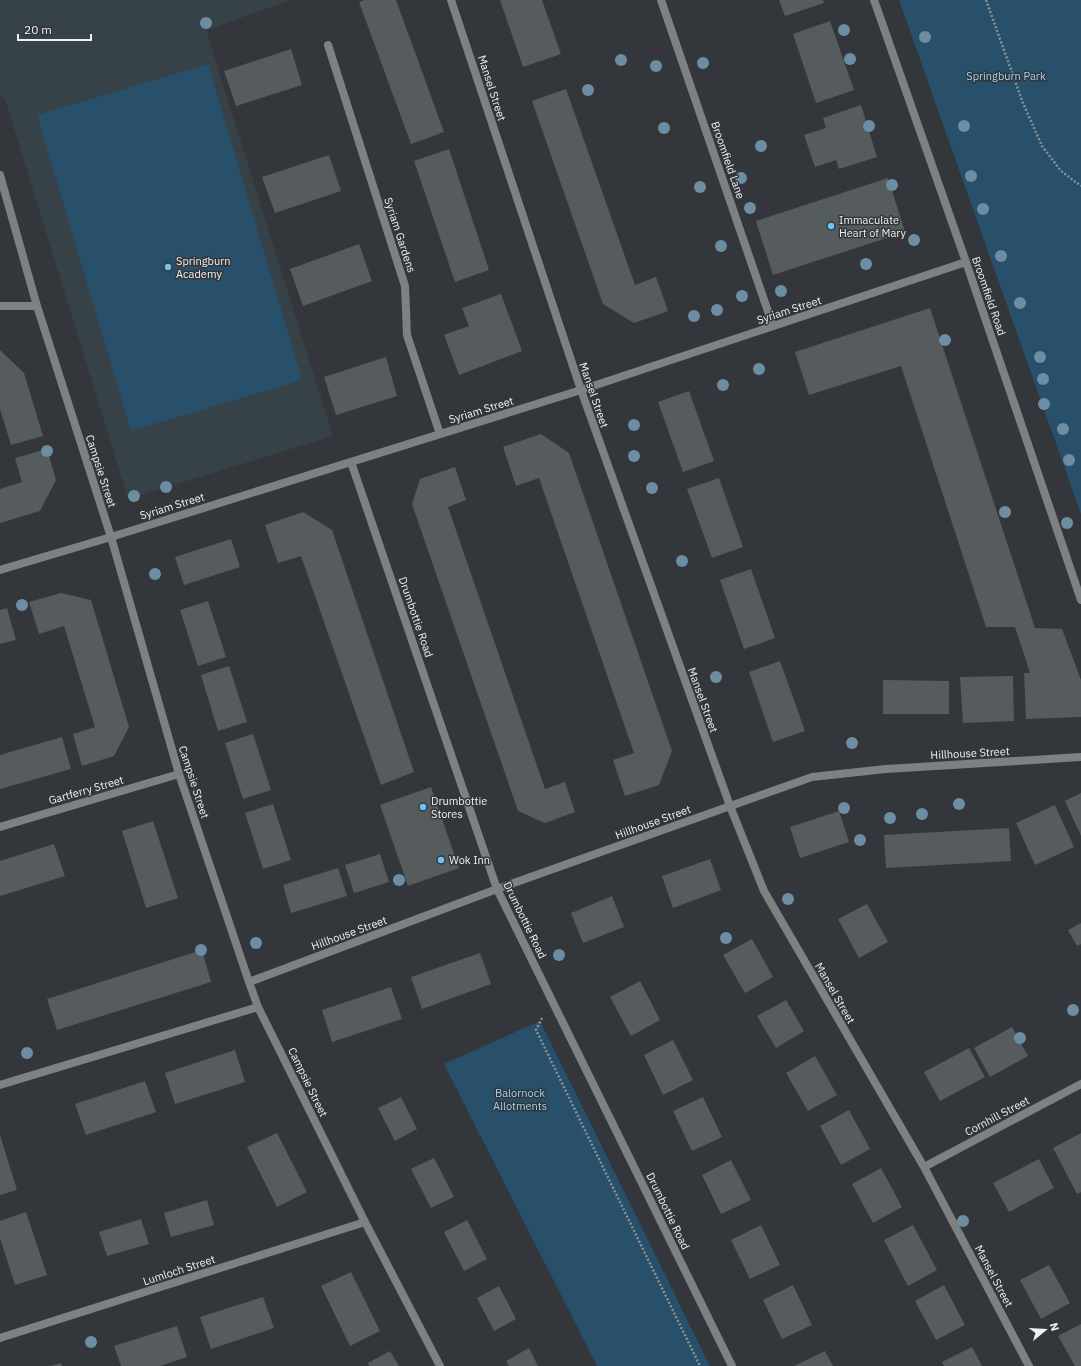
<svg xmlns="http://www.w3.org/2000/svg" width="1081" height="1366" font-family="'IBM Plex Sans',sans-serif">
<rect width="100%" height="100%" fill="#33373b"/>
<!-- built -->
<path fill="#374148" d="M0,0H292L206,30L333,436L128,499L5,99L0,96Z"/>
<!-- green -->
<path fill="#28506a" d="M899,0H1081V514Z
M208,64L302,380L131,431L37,115Z
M540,1021L710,1366H597L444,1064Z"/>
<!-- building -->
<path fill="#565b5e" d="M364,0H396L444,132L411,144L359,2Z
M500,0H542L561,54L523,67Z
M779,0H823L824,3L785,16Z
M830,21L854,90L816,103L793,34Z
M291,49L302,85L236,106L224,71Z
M566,89L635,285L656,277L668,311L634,323L603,304L532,101Z
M861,105L877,157L839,169L836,160L815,167L804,135L826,128L823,118Z
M449,149L489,270L455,282L414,161Z
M329,155L341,191L275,213L262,177Z
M888,178L905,232L773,275L756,221Z
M359,244L372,281L303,306L290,269Z
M501,294L522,351L459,375L444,335L469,326L462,308Z
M930,308L1035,628L1062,629L1081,680V717L1026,719L1024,673H1030L1015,627H986L901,366L809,395L795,352Z
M0,350L24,373L43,436L11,445L0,409Z
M386,357L397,396L336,415L324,377Z
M689,391L714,461L683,472L658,402Z
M541,434L569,453L672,751L659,785L625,796L613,760L634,753L539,478L516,486L503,447Z
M47,449L56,480L40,511L0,523V489L22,482L15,458Z
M455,467L466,500L448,507L545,789L565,782L575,812L545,823L518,811L412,504L420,479Z
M719,478L743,547L712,558L687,489Z
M303,512L332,530L414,772L381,785L301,556L278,563L265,525Z
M231,539L240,567L184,585L175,557Z
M751,569L775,638L744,649L720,580Z
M61,593L91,600L129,727L114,756L82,766L73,734L95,727L64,626L39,634L29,602Z
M208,601L226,657L198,666L180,610Z
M7,608L16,640L0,644V610Z
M780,661L805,731L773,742L749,672Z
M229,666L247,722L218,731L201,675Z
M1013,676L1014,721L963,723L960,677Z
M883,680L949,681V714H883Z
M253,734L271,790L243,799L225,743Z
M62,737L71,769L0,789V755Z
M431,787L459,868L408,886L380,805Z
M1081,793V836L1065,801Z
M273,804L291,860L263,869L245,813Z
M1055,805L1074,847L1035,865L1016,823Z
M839,811L849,842L800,858L790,827Z
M153,821L178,898L146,908L122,831Z
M1009,828L1011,861L886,868L884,835Z
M54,844L65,876L0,896V861Z
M380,854L389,882L354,893L345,865Z
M710,859L721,890L673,908L662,876Z
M338,868L347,896L291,913L283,885Z
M612,896L624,927L583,943L571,913Z
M867,904L888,942L859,958L838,919Z
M1081,923V944L1077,946L1068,930Z
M752,939L773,977L745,993L723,955Z
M202,950L211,982L57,1030L47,999Z
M480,953L491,984L422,1009L411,977Z
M640,981L660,1020L631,1036L610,997Z
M391,987L402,1019L332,1042L322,1010Z
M786,1000L804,1031L776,1048L757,1016Z
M1012,1027L1028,1056L990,1077L974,1048Z
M673,1040L693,1080L663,1095L644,1055Z
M969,1048L985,1077L940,1101L924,1072Z
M235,1050L245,1082L175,1104L165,1073Z
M815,1056L837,1095L808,1111L786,1073Z
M145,1081L156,1112L86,1135L75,1104Z
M401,1097L417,1129L395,1141L378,1108Z
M703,1097L722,1137L692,1151L673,1111Z
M849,1110L870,1149L841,1165L820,1126Z
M277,1133L307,1192L277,1207L247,1147Z
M1081,1133V1192L1077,1194L1053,1148Z
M0,1135L17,1190L0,1195Z
M434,1158L454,1197L431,1208L411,1169Z
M1039,1159L1054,1188L1009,1212L993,1183Z
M731,1160L751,1200L721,1214L702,1175Z
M881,1168L902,1207L873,1223L852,1184Z
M207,1200L214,1225L171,1237L164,1213Z
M26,1212L47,1275L15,1285L0,1238V1221Z
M141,1219L149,1244L107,1256L99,1232Z
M467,1220L487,1259L464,1271L444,1232Z
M761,1225L780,1265L750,1279L731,1240Z
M913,1225L937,1270L908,1286L884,1240Z
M1049,1265L1070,1303L1041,1319L1020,1280Z
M351,1272L380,1331L350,1346L321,1286Z
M793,1285L812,1325L782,1339L763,1300Z
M944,1285L965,1325L936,1340L915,1301Z
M499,1286L516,1319L494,1331L477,1298Z
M263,1297L274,1328L211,1349L200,1317Z
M1081,1324V1366H1075L1058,1336Z
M177,1326L187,1357L160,1366H121L114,1346Z
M972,1347L982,1366H944L942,1362Z
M529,1348L538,1366H509L506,1361Z
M390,1351L399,1366H369L368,1363Z
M825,1351L833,1366H794Z
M61,1363L62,1366H51Z"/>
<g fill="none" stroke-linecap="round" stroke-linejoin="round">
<!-- path -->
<path stroke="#8c9093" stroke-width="2.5" stroke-dasharray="2 2" stroke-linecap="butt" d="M986,0L1023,103L1042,146L1061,171L1081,186
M542,1018L536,1030L700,1366"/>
<!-- service -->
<path stroke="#7e8082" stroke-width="8" d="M661,0L773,326"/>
<!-- minor -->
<path stroke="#7e8082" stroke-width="8" d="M451,0L581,390L730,806L764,891L924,1167L1029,1366
M874,0L966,262L1081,600
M328,45L405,286L407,335L440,434
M0,175L37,306L111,537L179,774L249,982L258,1007L365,1222L440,1366
M0,306H37
M351,462L497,889L732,1366
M0,570L111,537L581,390L966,262
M0,827L179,774
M249,982L497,889L812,777L886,769L1081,757
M0,1085L258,1007
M924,1167L1081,1084
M0,1338L365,1222"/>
</g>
<!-- trees -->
<g fill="#6d8da2">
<circle cx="206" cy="23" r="6"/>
<circle cx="844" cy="30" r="6"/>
<circle cx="925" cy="37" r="6"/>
<circle cx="850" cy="59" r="6"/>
<circle cx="621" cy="60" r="6"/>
<circle cx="703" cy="63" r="6"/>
<circle cx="656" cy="66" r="6"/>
<circle cx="588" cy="90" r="6"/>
<circle cx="869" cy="126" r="6"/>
<circle cx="964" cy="126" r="6"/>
<circle cx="664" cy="128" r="6"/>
<circle cx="761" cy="146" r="6"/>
<circle cx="971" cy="176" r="6"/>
<circle cx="741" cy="178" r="6"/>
<circle cx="892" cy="185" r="6"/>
<circle cx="700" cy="187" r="6"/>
<circle cx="750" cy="208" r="6"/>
<circle cx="983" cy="209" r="6"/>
<circle cx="914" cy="240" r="6"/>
<circle cx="721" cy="246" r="6"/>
<circle cx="1001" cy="256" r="6"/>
<circle cx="866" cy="264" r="6"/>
<circle cx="781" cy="291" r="6"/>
<circle cx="742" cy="296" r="6"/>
<circle cx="1020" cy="303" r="6"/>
<circle cx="717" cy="310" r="6"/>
<circle cx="694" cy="316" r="6"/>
<circle cx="945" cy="340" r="6"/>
<circle cx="1040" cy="357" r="6"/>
<circle cx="759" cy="369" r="6"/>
<circle cx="1043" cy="379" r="6"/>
<circle cx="723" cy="385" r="6"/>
<circle cx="1044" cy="404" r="6"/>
<circle cx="634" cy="425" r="6"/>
<circle cx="1063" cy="429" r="6"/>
<circle cx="47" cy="451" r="6"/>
<circle cx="634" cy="456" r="6"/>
<circle cx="1069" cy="460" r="6"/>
<circle cx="166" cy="487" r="6"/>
<circle cx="652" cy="488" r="6"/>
<circle cx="134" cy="496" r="6"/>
<circle cx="1005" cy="512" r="6"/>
<circle cx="1067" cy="523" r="6"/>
<circle cx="682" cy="561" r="6"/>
<circle cx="155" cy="574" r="6"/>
<circle cx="22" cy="605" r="6"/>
<circle cx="716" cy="677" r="6"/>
<circle cx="852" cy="743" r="6"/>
<circle cx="959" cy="804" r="6"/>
<circle cx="844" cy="808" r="6"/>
<circle cx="922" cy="814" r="6"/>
<circle cx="890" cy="818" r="6"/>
<circle cx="860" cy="840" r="6"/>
<circle cx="399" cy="880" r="6"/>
<circle cx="788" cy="899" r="6"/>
<circle cx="726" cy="938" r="6"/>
<circle cx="256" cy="943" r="6"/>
<circle cx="201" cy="950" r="6"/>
<circle cx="559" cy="955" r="6"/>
<circle cx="1073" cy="1010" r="6"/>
<circle cx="1020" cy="1038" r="6"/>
<circle cx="27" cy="1053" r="6"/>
<circle cx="963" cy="1221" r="6"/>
<circle cx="91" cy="1342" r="6"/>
</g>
<!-- markers -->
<g fill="#71c1f5" stroke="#33373b" stroke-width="1.5">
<circle cx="831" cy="226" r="4"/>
<circle cx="168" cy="267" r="4"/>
<circle cx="423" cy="807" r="4"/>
<circle cx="441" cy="860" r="4"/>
</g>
<g text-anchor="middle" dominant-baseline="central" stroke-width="3" stroke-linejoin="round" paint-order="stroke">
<!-- park labels -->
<g font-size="11" fill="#9dd3f7" stroke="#33373b">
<text x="1006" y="76">Springburn Park</text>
<text x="520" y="1093">Balornock<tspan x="520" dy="13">Allotments</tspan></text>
</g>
<!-- street labels -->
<g font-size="11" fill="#eef1f3" stroke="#33373b">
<text transform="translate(492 88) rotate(72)">Mansel Street</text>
<text transform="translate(728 160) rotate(71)">Broomfield Lane</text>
<text transform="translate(400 235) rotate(72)">Syriam Gardens</text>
<text transform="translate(989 296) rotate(71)">Broomfield Road</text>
<text transform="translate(789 310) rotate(-18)">Syriam Street</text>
<text transform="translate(594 395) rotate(71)">Mansel Street</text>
<text transform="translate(481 410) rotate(-17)">Syriam Street</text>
<text transform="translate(101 471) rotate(72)">Campsie Street</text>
<text transform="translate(172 506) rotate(-17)">Syriam Street</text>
<text transform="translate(416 617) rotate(71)">Drumbottie Road</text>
<text transform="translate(703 700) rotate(70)">Mansel Street</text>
<text transform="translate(970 753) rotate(-3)">Hillhouse Street</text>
<text transform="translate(194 782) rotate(72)">Campsie Street</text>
<text transform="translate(86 790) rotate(-16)">Gartferry Street</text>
<text transform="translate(653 822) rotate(-20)">Hillhouse Street</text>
<text transform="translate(525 920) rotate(64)">Drumbottie Road</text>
<text transform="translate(349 933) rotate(-20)">Hillhouse Street</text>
<text transform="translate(835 993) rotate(60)">Mansel Street</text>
<text transform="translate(308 1082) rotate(64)">Campsie Street</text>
<text transform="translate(997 1116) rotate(-28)">Cornhill Street</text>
<text transform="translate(668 1211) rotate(64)">Drumbottie Road</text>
<text transform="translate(179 1270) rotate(-18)">Lumloch Street</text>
<text transform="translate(994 1276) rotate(62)">Mansel Street</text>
</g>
<!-- poi labels -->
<g font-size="11" fill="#eef1f3" stroke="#33373b" text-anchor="start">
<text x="839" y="220">Immaculate<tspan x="839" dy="13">Heart of Mary</tspan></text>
<text x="176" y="261">Springburn<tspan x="176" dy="13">Academy</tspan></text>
<text x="431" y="801">Drumbottie<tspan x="431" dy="13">Stores</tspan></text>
<text x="449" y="860">Wok Inn</text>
</g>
</g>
<!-- north arrow -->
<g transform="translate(1045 1330) rotate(72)" stroke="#33373b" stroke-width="3" paint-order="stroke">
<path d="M0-3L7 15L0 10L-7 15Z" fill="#eef1f3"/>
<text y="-6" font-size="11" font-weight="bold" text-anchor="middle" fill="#eef1f3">N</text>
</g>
<!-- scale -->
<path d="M18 34v6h73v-6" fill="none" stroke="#eef1f3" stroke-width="2"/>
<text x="24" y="34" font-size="12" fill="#eef1f3" stroke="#33373b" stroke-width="3" paint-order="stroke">20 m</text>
</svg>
